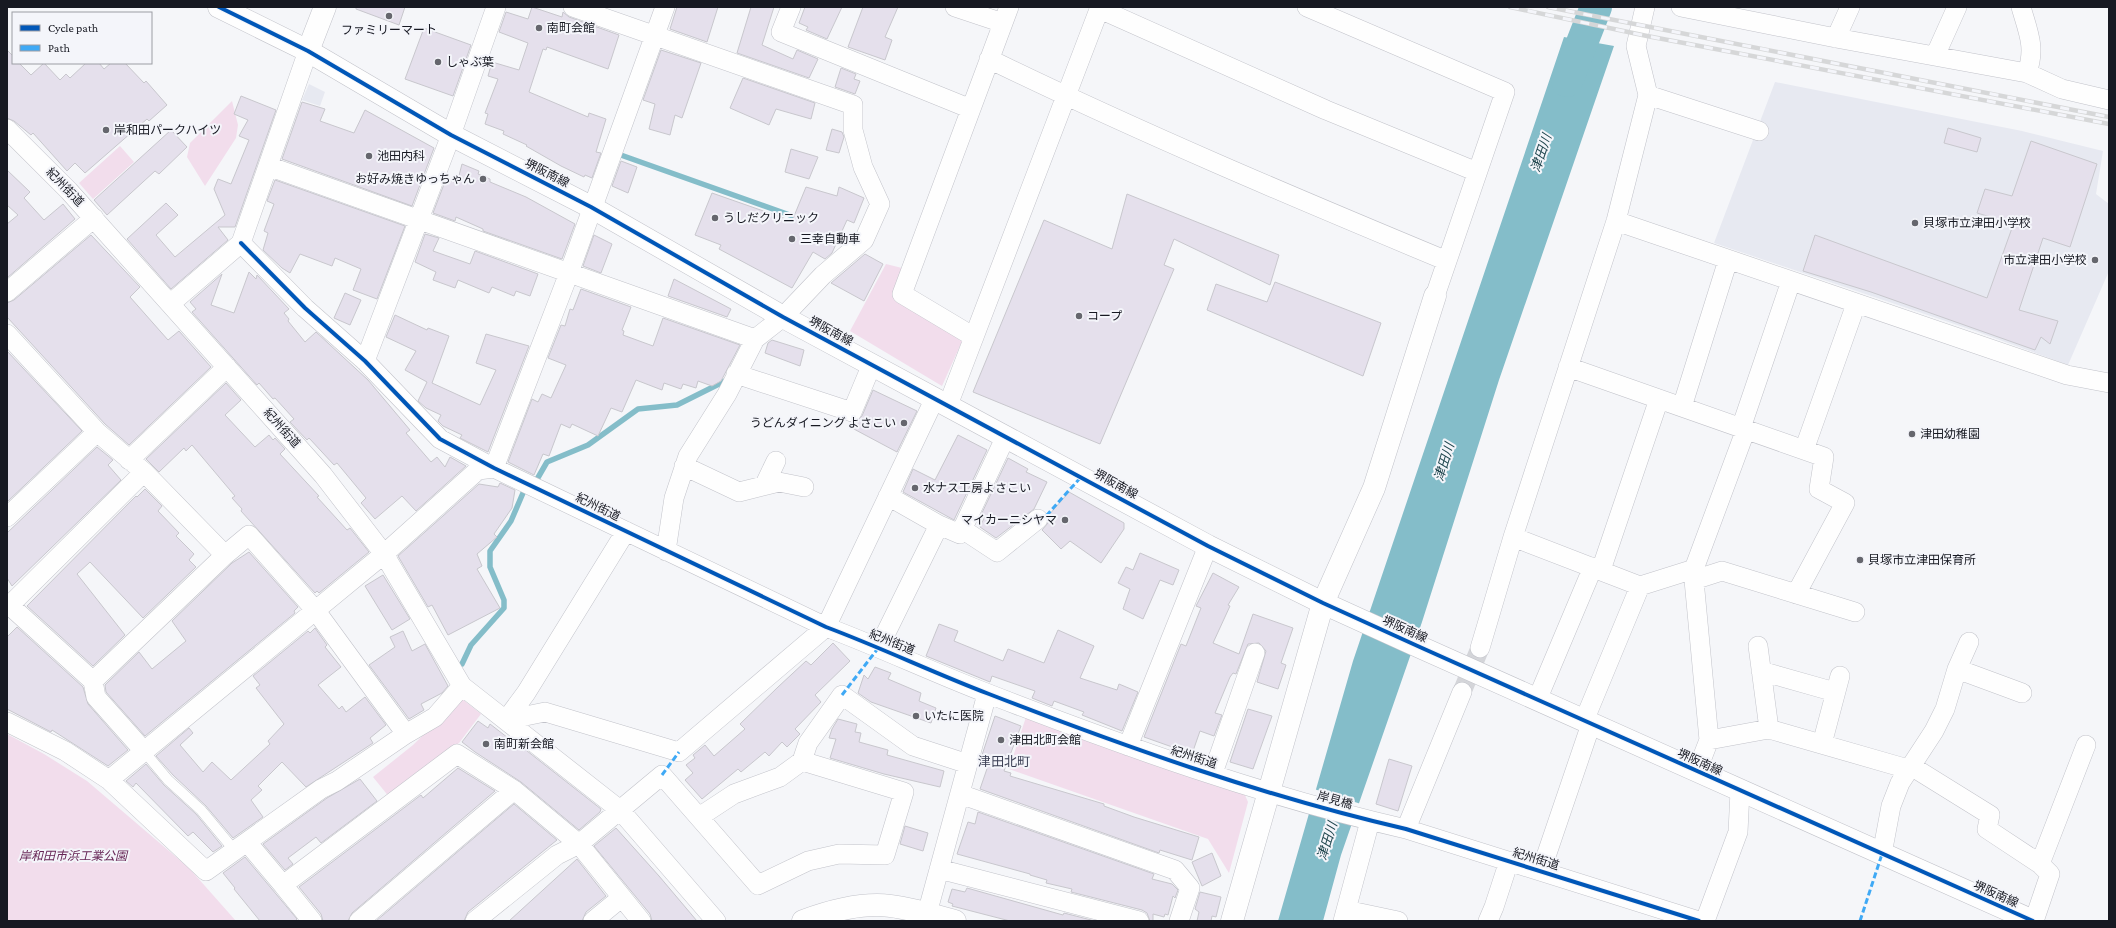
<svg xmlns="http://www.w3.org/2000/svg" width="2116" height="928" font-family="'Crimson Pro','Noto Sans JP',serif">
<rect width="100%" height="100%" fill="#f5f6f9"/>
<!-- built -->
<path fill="#e7e9f1" d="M1775,82L2022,131L2103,151L2096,194L2109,204V271L2068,365L1978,332L1714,243Z
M309,84L325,92L320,106L302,100Z"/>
<!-- green -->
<path fill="#f2ddec" d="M232,101L238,125L236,138L205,186L187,157L190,143Z
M120,146L134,162L93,199L79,183Z
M886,264L906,269L898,297L964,337L942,386L850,331Z
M461,698L481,714L459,743L390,798L373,777L413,745Z
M1026,717L1244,793L1248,802L1229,873L1208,839L1009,769Z
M7,734L44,754L87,781L189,868L236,921H7Z"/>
<!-- water -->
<path fill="#84bdc9" d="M1564,37L1614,46L1499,380L1422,622L1341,855L1323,921H1278L1353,661Z"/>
<!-- pier -->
<path fill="#f5f6f9" d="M1314,789L1361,804L1354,825L1308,810Z"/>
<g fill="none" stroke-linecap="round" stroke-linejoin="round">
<!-- stream -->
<path stroke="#84bdc9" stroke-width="5.5" d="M618,154L801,219
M835,233L850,240
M536,481L547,462L588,445L638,409L677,405L729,379
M462,664L471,645L504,608V600L490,567V551L511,521L523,493"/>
<!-- river -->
<path stroke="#84bdc9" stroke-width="32" d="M1567,81L1596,7"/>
</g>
<!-- building -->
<path fill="#e5e0ec" stroke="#c8c7cd" d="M356,7H405L399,25L356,9Z
M532,7L562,17L563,12L569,17L619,35L608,69L547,47L546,50L543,49L529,92L588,117L589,113L606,119L596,152L601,153L592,178L585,175L584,177L561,166L526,146L527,145L503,134L504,131L485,124L488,114L485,113L498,79L488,76L492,62L519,70L528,43L499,32L506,12L528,19Z
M677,7H718L707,42L670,29Z
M751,7H774L762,45L793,59L797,50L818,59L809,78L737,53Z
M805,7H842L827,39L806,30L808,27L799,23Z
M863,7H898L885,37L892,40L885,60L848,47Z
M424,28L471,45L453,96L405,79Z
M7,50L13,56V63H19L31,75L44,63L60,80L66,74L70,78L86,63H99L104,69L111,63H125L144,83L146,81L167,105L149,121L147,119L85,173L75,163L67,171L33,133L31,135L14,121L7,118Z
M661,50L701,63L682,118L675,115L670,135L649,129L655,104L643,100Z
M841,68L856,74L854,79L860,81L855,94L835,87Z
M743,78L815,103L811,119L776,109L769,125L730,108Z
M241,96L276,110L235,227H218L228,240L171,289L127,239L166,203L178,215L156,235L175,257L225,215L214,189L218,179L231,184L249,140L239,136L248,120L234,114Z
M302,102L325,109L320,121L354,133L365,110L434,148L412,206L282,159Z
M1948,128L1981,138L1977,152L1944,143Z
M832,129L842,132L844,137L839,153L826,150Z
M171,130L187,147L159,174L155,171L107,215L94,200Z
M2031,141L2097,164L2070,247L2043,238L2019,310L2058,321L2050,344L2041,337L2035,350L1871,292L1803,271L1815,235L1987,298L2012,228L2003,225L2004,221L1977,213L1985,189L2012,196Z
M791,149L818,157L809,179L785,172Z
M621,161L637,167L628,193L612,186Z
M462,164L479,171L478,174L490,179V182L526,197L575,224L562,259L483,231V229L456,217L455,221L433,213L446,179L457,183Z
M7,170L30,192L24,198L44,220L63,204L75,219L7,278V224L18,215L7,205Z
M275,180L405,226L377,299L353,290L361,269L335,258L332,266L300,254L290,273L282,268L263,250L268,233L264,231L274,204L267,201Z
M806,187L837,196L839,187L864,198L854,223L847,220L832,253L825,259L813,252L792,288L719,249L721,245L695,235L712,193L792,221Z
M1127,194L1279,255L1270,285L1174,239L1164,265L1174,269L1100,444L973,392L1044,220L1112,249Z
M425,234L439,238L433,251L470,264L475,251L538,274L530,296L516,291L514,296L492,287L489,293L458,280L455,288L433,280L436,272L415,262Z
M91,235L140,287L130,297L168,340L179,331L211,367L129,445L105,424L7,317V303L14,300Z
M594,235L612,244L601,273L583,266Z
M865,254L883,264L864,301L831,283Z
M249,272L256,279L257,275L289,309L284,313L289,319L288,321L305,342L316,332L368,380L410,430L406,433L431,462L437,457L445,467L450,457L466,466L416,511L402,496L375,519L361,503L366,498L337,463L334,465L309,438L307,440L290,422L294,419L275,398L273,399L259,383L257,385L192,312L196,309L190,302L222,274L211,305L234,313Z
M674,279L731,309L727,317L668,296Z
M1275,282L1381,323L1363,376L1207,310L1216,284L1267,302Z
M581,289L631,307L622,330L624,331L623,335L653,346L663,318L740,345L721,381L712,386L698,381L696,388L683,384L681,389L664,383L662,390L636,380L622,412L611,408L598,436L572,424L570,428L561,424L549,456L543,454L534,475L508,462L532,399L538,402L542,394L551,398L566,365L548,358L561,325L565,326L570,309L573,310Z
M345,293L361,300L350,325L334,318Z
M395,315L427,330L428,328L449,336L432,383L480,405L496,370L476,363L486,334L529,346L488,452L460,438L462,435L443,426L438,421L441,415L426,408L418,401L427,382L405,370L416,351L386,337Z
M772,340L804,350L800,366L765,353L768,343Z
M7,351L82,431L7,502Z
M226,383L241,400L225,415L255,447L269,435L273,440L275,438L285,449L280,454L319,496L317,497L347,530L350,528L369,552L319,593L317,591L315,593L241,511L242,509L232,498L235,496L192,445L186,451L184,448L159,472L146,459Z
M873,390L917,411L897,452L852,428L855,422L862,416Z
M958,435L987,450L954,520L903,492L913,469L935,480Z
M97,447L113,460L108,465L121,480L12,586L7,578V533Z
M1008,458L1028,469L1026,472L1047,482L1034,509L996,538L980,527L985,516L980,517Z
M500,483L515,490L512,508L494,534L497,537L477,554L482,566L477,569L500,608L448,635L432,605L428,607L398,556L479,484L498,487Z
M145,489L162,506L158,511L179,533L176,536L194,554L189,560L196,567L143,618L90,562L77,574L125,635L93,666L27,606L136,496L137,497Z
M1069,492L1124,523V529L1101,563L1070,541L1061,549L1042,530L1048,523V516Z
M249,552L298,607L294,611L295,613L145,736L106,692L105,685L139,652L152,669L186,641L172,621L232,563Z
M1140,553L1179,570L1173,585L1160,580L1143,619L1123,609L1130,589L1118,583L1126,567L1133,570Z
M1213,573L1239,587L1228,605L1230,606L1213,643L1239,654L1253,614L1293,628L1281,663L1286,665L1278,689L1257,682L1266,651L1259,643L1248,644L1236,674L1233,673L1230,677L1215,713L1222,715L1214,736L1200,731L1192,754L1144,737L1181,644L1186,646L1201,608L1196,606Z
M383,575L410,619L392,630L365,586Z
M939,624L958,631L954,641L1003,661L1008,649L1044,663L1058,630L1094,646L1080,678L1117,690L1119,684L1138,692L1122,731L1082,715L1084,712L1054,701L1052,706L1032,698L1035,691L992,676L990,682L926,656Z
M17,627L83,687L88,704L128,750L108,766L52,730L51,732L7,709V637Z
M315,628L327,645L325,647L341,667L318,685L339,709L342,706L346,712L365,697L386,725L370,738L373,743L306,787L282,762L258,786L262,790L251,800L263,817L233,838L206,806L173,775L156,756L189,728L193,733L180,745L203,772L212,762L231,780L270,744L268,741L284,724L256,688L260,685L253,676L308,631L310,633Z
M403,631L412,651L425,644L448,686L442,693L421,704L424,710L409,719L369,665L395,647L390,637Z
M833,643L850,661L815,695L821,702L795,729L800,734L787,747L782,742L769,756L765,752L741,772L738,769L702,799L685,780L693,773L686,765L695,758L693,755L705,745L714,756L745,729L740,724L778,687L806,661L811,665Z
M875,667L891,673L888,679L921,693L919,701L936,708L931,723L871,702L858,693L864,675L868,679Z
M1248,709L1272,716L1253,769L1230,762Z
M995,716L1021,726L1004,771L1011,773L1010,776L1104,804V806L1134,817L1199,837L1192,860L1160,850L1159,853L980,789L990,760L987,759L988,757L982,755Z
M838,719L857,724L855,732L861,733L859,742L888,750L887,755L944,771L940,787L884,774L830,758L836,739L829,738L832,729Z
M478,721L488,728L490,724L521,748L522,747L601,809L600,812L579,830L521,782L475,752L462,742Z
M1389,759L1412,766L1398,811L1376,804Z
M146,764L164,785L196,814L222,846L213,852L193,832L188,836L136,783L133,787L126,781Z
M458,768L495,791L352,913L348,921H323L321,914L299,887L421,795L423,798Z
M360,779L377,801L321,843L316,837L288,858L293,864L285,870L263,844L327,798Z
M514,804L557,840L468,912L464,921H376Z
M978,812L1154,874L1152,879L1172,884L1178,890L1175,898L1173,896L1168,915L1165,914L1164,917L1153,914V921H1150L1147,913L1142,910L1071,892L1072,889L1046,883L1047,880L1030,875V874L957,854L968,822L975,824Z
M905,826L928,833L923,851L900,844Z
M616,828L659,876L697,921H652L650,914L594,846Z
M1212,853L1221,876L1202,886L1192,862Z
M245,857L297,919L295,921H260L234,889L235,888L223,873Z
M577,859L606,896L586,912L582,921H509Z
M967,888L1063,915L1064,913L1095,921H1010L952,906L953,904L948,902L952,889L965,892Z
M1200,892L1221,897L1216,917L1212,916L1211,921H1197L1199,912L1195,909Z"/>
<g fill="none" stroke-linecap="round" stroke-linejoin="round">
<!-- minor-tunnel -->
<path stroke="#d4d5d9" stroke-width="19" stroke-dasharray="19 10" stroke-linecap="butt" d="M1462,692L1480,648"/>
<!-- service casing -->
<g stroke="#c2c3ca" stroke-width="11">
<path id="service" d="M143,750L168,780L201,810L235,851"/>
</g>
<!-- minor casing -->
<g stroke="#c2c3ca" stroke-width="20">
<path id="minor" d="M573,7L853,105V130L863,167L880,204L864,240L823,275L783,317L755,339L727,394L688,456L674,498L666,551
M791,7L781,32L971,109
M955,7L1003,23
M1307,7L1505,92L1435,296
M1681,7L1836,38L2027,73L2062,89L2109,100
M2021,7C2028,32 2036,47 2027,73
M1100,9L1326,110L1477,172
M1836,38L1850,7
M1935,56L1957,7
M989,59C1139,132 1293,197 1447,261
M1648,95L1759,131
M7,129L69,191L323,475L384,554L462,686L620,810L716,921
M268,166L755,339
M1616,221L2067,375L2109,383
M241,243L305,308L365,361L440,439L494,468L826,627C882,648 934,673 989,694C1123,746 1266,797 1406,829L1699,921
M7,292L94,218
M170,304L241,243L308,51
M7,334L97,432L144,472L225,555
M974,337L902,294L1009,7
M365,361L451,135L496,7
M1568,367L1824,457L1819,489L1845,503L1796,594
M736,374L852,412L872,364
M948,405L1100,7
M1682,407L1728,260
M1741,428L1791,281
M1804,450L1856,304
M129,460L227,367
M684,466L739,492L779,482L804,487
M494,468L569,273L665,7
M765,484L776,461
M888,496L939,525L960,534L1006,436
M7,517L97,432
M962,529L997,552L1038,519
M1513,537L1640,586L1694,569
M1601,570L1659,399
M1694,580L1722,571L1855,612
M7,603L93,681L96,697L143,750
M10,605L144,472
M1758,646L1769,729
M879,647L939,525
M1480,648L1513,537L1616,221L1648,95L1636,46L1645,7
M1957,669L2022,693
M1761,671L1835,692
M93,681L225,555L249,535L316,611L406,734L435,717L462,686
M1537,700L1593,567
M506,720L545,712L679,752L826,627L935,398
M506,720L526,693L626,531
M1584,721L1640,586
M7,722L65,751L109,780L206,871L321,789L337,781L406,734
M1709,740L1769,729L1908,769
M1822,744L1840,676
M1128,746L1208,546
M1911,766L1990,815L1987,829L2040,864L2050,874L2034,921
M1697,771L1709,740L1694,580V569L1746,429
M1213,773L1255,653
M109,780L384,554L478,470L494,468
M960,794L1175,870L1190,888L1179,921
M699,817L734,794L780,777L802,761L808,743L842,695L913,746L968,764
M1406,829L1462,692
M247,842L283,885
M1882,854L1891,806L1900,783L1934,731L1945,709L1957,669L1969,642
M2040,864L2086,745
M939,869L1139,921
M1541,871L1591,724
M1346,910L1398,921
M312,921L283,885L457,754L514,790L579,844L641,921
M359,921L514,790
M475,921L557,855L579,844L662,775L758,885L808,861L839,854L885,855L904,792L802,761
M593,921L621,898
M925,921L987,694
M1343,921L1370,821
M1488,921L1494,907L1509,861
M1705,921L1738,832L1740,791"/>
</g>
<!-- tertiary casing -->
<g stroke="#c2c3ca" stroke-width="23">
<path id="tertiary" d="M308,51L325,7
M803,921C827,912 851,905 877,905C900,905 933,915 955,921
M1232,921L1323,603L1374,488L1435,296"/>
</g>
<!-- secondary casing -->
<g stroke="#c2c3ca" stroke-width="23">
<path id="secondary" d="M219,7L308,51L451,135L591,207L783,317L1208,546L1323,603L1422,648L2033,921"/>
</g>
<!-- service -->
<use href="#service" stroke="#fefefe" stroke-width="10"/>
<!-- minor -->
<use href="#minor" stroke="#fefefe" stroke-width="19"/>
<!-- tertiary -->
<use href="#tertiary" stroke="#fefefe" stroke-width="22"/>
<!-- secondary -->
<use href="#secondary" stroke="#fefefe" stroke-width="22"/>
<!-- rail casing -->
<g stroke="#d6d7d8" stroke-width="4.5">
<path id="rail" d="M1510,7L1647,36L2109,124
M1548,7L2109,117"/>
</g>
<!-- rail -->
<use href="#rail" stroke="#f4f5fa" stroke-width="3" stroke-dasharray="9" stroke-linecap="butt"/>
<!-- quiet -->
<path stroke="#3fa9f5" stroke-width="3" stroke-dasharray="6 3" stroke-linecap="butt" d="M1038,519L1046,516L1081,477
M842,695L879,647
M662,775L679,752
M1860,921L1882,854"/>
<!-- cycleway casing -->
<g stroke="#f4f5fa" stroke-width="6">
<path id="cycleway" d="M219,7L308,51L451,135L591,207L783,317L1208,546L1323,603L1422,648L2033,921
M241,243L305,308L365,361L440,439L494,468L826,627C882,648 934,673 989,694C1123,746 1266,797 1406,829L1699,921"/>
</g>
<!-- cycleway -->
<use href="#cycleway" stroke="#0057b8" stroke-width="4"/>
</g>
<!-- markers -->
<g fill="#65666d" stroke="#f4f5fa" stroke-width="1.5">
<circle cx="389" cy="16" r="4"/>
<circle cx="539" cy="28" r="4"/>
<circle cx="438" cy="62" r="4"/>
<circle cx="106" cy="130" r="4"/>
<circle cx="369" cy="156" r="4"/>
<circle cx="483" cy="179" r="4"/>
<circle cx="715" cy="218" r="4"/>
<circle cx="1915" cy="223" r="4"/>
<circle cx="792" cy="239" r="4"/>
<circle cx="2095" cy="260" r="4"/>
<circle cx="1079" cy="316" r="4"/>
<circle cx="904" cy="423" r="4"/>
<circle cx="1912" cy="434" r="4"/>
<circle cx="915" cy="488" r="4"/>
<circle cx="1065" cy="520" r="4"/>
<circle cx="1860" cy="560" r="4"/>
<circle cx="916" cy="716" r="4"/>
<circle cx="1001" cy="740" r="4"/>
<circle cx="486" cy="744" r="4"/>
</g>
<g text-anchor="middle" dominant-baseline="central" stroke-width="4" stroke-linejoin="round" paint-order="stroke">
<!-- poi labels -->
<g font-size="12" fill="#171922" stroke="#f4f5fa" text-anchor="start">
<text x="547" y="28">南町会館</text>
<text x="389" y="30" text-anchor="middle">ファミリーマート</text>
<text x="446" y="62">しゃぶ葉</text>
<text x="114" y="130">岸和田パークハイツ</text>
<text x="377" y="156">池田内科</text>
<text x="475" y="179" text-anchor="end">お好み焼きゆっちゃん</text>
<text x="723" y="218">うしだクリニック</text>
<text x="1923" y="223">貝塚市立津田小学校</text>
<text x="800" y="239">三幸自動車</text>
<text x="2087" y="260" text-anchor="end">市立津田小学校</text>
<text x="1087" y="316">コープ</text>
<text x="896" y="423" text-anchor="end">うどんダイニング よさこい</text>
<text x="1920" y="434">津田幼稚園</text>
<text x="923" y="488">水ナス工房よさこい</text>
<text x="1057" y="520" text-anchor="end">マイカーニシヤマ</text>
<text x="1868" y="560">貝塚市立津田保育所</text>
<text x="924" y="716">いたに医院</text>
<text x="1009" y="740">津田北町会館</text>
<text x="494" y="744">南町新会館</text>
</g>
<!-- street labels -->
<g font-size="12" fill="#171922" stroke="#f4f5fa">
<text transform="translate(547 173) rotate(27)">堺阪南線</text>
<text transform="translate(65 187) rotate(46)">紀州街道</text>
<text transform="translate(831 331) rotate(28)">堺阪南線</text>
<text transform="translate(282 428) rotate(48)">紀州街道</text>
<text transform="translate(1116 484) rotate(29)">堺阪南線</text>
<text transform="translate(598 507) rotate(26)">紀州街道</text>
<text transform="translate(1405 629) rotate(24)">堺阪南線</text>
<text transform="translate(892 642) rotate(22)">紀州街道</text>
<text transform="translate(1194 757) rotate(18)">紀州街道</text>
<text transform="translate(1700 762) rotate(24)">堺阪南線</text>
<text transform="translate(1335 800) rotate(16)">岸見橋</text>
<text transform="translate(1536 859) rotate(17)">紀州街道</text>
<text transform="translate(1996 894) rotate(24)">堺阪南線</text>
</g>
<!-- park labels -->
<g font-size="12" font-style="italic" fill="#662555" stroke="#f4f5fa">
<text x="73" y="856">岸和田市浜工業公園</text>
</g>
<!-- water labels -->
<g font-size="13" font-style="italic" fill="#21474f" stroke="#f4f5fa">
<text transform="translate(1541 153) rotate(-71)">津田川</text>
<text transform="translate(1444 462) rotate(-73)">津田川</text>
<text transform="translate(1327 841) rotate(-73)">津田川</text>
</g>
<!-- neighbourhood labels -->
<g font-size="13" fill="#3c4055" stroke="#f4f5fa">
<text x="1004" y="761">津田北町</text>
</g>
</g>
<!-- border -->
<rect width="2116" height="928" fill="none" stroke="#171922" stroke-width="16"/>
<!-- legend -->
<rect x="12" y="12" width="140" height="52" fill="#f4f5fa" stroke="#9c9da4"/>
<rect x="20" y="25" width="20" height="6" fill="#0057b8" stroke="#9c9da4"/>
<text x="48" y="32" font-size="12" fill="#171922">Cycle path</text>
<rect x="20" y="45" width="20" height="6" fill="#3fa9f5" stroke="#9c9da4"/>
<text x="48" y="52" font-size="12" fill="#171922">Path</text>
</svg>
